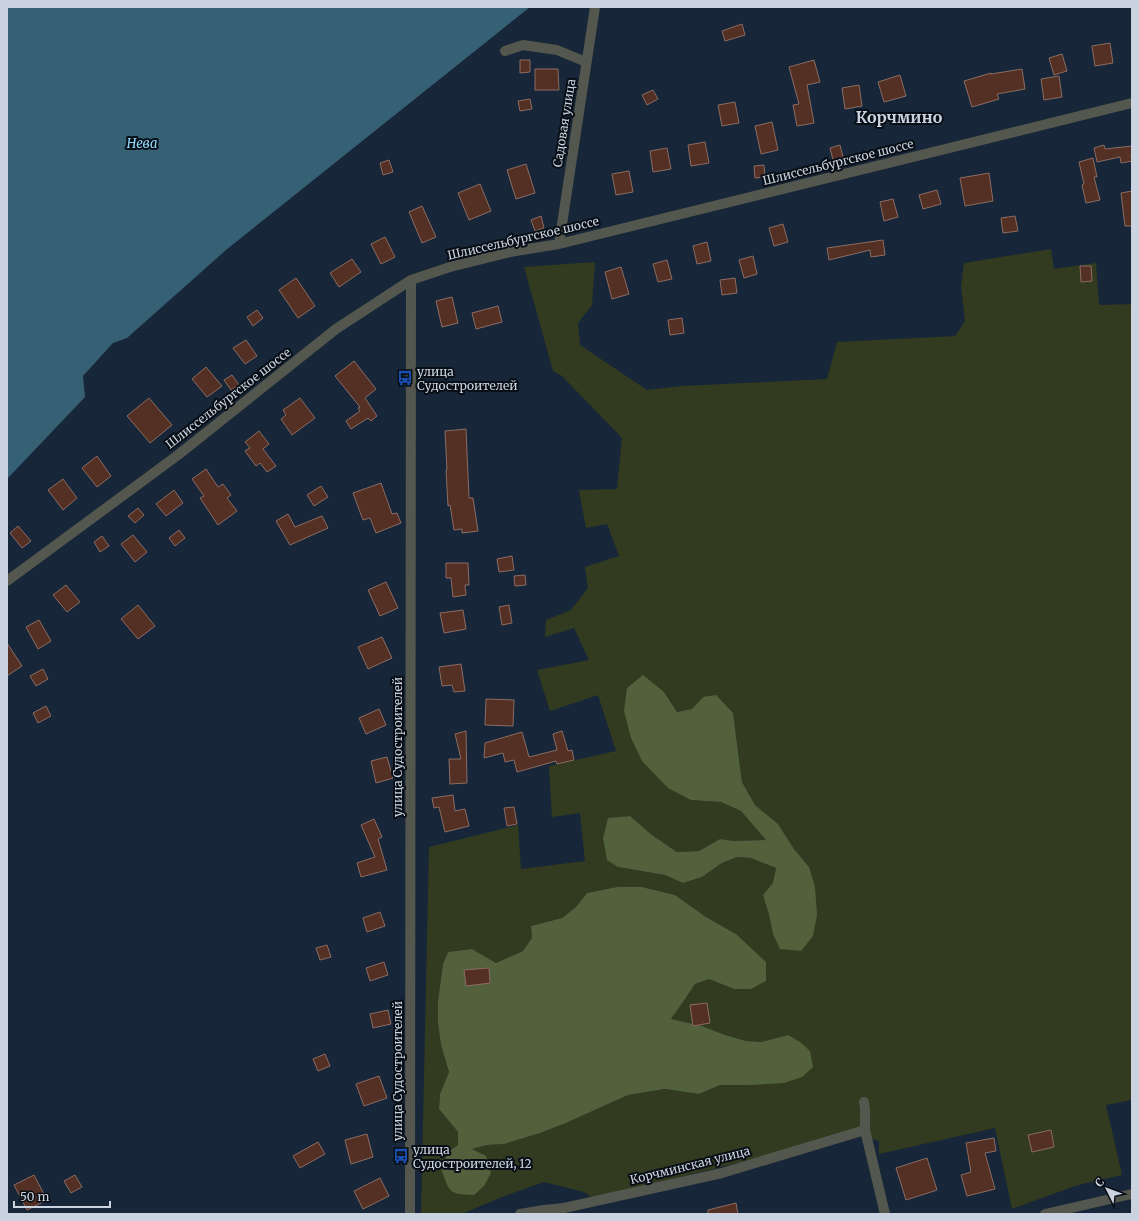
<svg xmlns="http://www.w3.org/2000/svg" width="1139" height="1221" font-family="Merriweather,serif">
<rect width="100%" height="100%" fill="#172638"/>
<!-- green -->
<path fill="#323b1f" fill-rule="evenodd" d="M1051,249L1054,269L1096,263L1099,305L1132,304V1100L1106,1105L1122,1175L1078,1185L1012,1209L995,1128L879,1154V1141L856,1134L593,1198L584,1192L544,1182L502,1197L462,1214H421L429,847L518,825L521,869L585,861L580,813L552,817L549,766L616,751L598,695L550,711L537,670L589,660L574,628L545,637L546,620L571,610L588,588L585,567L619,556L607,524L586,528L579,490L617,489L622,438L562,376L553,371L524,267L595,262L592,305L578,323L580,345L647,390L682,386L827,379L837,342L955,336L965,321L961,287L964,263ZM664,692L677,712L692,709L703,697L733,713L742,782L755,805L778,824L794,849L809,867L773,934L769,915L763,895L774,883L776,868L751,858L737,857L722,863L702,877L683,883L665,875L618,867L603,838L608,818L630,816L652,835L677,852L699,851L720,839L734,841L767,840L741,811L721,802L691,800ZM617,887H642L675,895L706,917L736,934L734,989L709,979L695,984L683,1002L671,1019L702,1026L725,1035L746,1041L761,1042L788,1035L750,1085H720L699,1094L665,1089L628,1095L566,1123L540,1133L504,1144L487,1145L471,1149L449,1151L458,1145V1132L439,1109L440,1094L449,1072L441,1045L438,1023V1001L443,964L448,952L472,949L496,963L523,951L532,938L531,926L562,918L576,907L587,893Z"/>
<!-- forest -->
<path fill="#53603c" d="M643,675L664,692L677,712L692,709L703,697L716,695L733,713L742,782L755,805L778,824L794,849L809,867L815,887L817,915L813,936L801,951L780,949L773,934L769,915L763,895L773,883L776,868L751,858L737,857L722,863L702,877L683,883L665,875L618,867L607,860L603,838L608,818L630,816L652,835L677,852L699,851L720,839L734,841L766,840L741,811L721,802L691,800L668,788L642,761L631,738L624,711L627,688Z
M617,887H642L675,895L706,917L736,934L766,962V981L751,989H734L709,979L695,984L683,1002L671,1019L702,1026L725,1035L746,1041L761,1042L788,1035L800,1042L810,1051L813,1067L802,1077L784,1083L750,1085H720L699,1094L665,1089L628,1095L566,1123L540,1133L504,1144L487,1145L472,1149L486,1156L491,1173L484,1186L474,1195C448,1194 450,1193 441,1168L449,1151L458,1145V1132L439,1109L440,1094L449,1072L441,1045L438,1023V1001L443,964L448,952L472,949L496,963L523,951L532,938L531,926L562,918L576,907L587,893Z"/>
<!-- water -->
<path fill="#366175" d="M7,7H530L226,250L127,338L113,343L83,376L85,397L7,479Z"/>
<!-- building -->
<path fill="#542f24" stroke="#8a6d64" d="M742,24L745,35L725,41L722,31Z
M1110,43L1113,63L1095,66L1092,46Z
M1062,54L1067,71L1054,75L1049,58Z
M520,60H530V72L520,73Z
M814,60L820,82L807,85L814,123L797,126L793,105L799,104L789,67Z
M535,69H558L559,90H535Z
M1022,69L1025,89L997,94L999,99L972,107L964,81L991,73V74Z
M900,75L906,96L884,102L878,82Z
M1059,76L1062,97L1044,100L1041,79Z
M859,85L862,106L845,109L842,88Z
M653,90L658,99L647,105L642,95Z
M530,99L532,109L520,111L518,101Z
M735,102L739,123L722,126L718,105Z
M772,122L778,150L761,154L755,126Z
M705,142L709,163L691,166L688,145Z
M840,145L843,157L833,160L830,148Z
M1104,145L1105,149L1132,146V155H1131L1132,161L1121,163L1120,157L1097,162L1094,148Z
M667,148L671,169L653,172L650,151Z
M1093,158L1097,177H1094L1100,200L1086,203L1082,185L1084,184L1079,162Z
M389,160L393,172L383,175L380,163Z
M526,164L535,193L516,199L507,170Z
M764,165L765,177L755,178L754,166Z
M629,171L633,192L616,195L612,174Z
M989,173L993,201L965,206L960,178Z
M480,184L491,211L469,220L458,193Z
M937,190L941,204L923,209L919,195Z
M1132,191V226H1125L1121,193Z
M893,199L898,217L884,221L880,202Z
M422,206L436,237L422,243L409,212Z
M541,216L544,228L535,231L531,220Z
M1015,216L1018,231L1003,233L1001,218Z
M783,224L788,242L774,246L769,228Z
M385,237L395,257L381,264L371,244Z
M883,240L885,255L871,257L870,250L829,260L827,248Z
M707,242L711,261L697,264L693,246Z
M753,256L757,274L744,278L739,260Z
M352,259L361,272L339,287L330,273Z
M667,260L672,279L658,282L653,264Z
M1080,266H1091L1092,281L1081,282Z
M621,267L629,294L612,299L605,272Z
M296,278L315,306L298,318L279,290Z
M735,278L737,293L722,295L720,280Z
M452,297L458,323L442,327L436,301Z
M498,306L502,322L476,329L472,313Z
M257,310L263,318L253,326L247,317Z
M682,318L684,333L670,335L668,320Z
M246,340L257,356L245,364L233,348Z
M354,361L376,389L365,398L377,416L371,421L368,418L351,429L346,421L360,411L358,408L360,407L335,376Z
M206,367L222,386L207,397L192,379Z
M232,375L239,385L231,390L224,380Z
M149,398L172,425L150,443L127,416Z
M300,398L315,418L292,435L281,419L286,415L283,410Z
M466,429L469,498H473L478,531L462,533V529L454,530L450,505L448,506L446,470H447L445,431Z
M259,431L269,444L263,449L276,466L267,472L260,463L256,466L245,451L250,448L245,442Z
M97,456L111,476L97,487L82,468Z
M206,469L218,487L223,484L231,495L227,498L237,511L218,525L200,498L204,496L192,479Z
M63,479L77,498L63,510L48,490Z
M381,483L392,514L397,513L401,523L376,533L370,518L363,520L353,493Z
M321,486L328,497L314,506L307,495Z
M174,490L183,503L166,516L156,504Z
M138,508L144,515L135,523L128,516Z
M288,514L295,527L322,516L328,528L290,545L276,521Z
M18,526L31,541L22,548L10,533Z
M179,530L185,538L175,546L169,538Z
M133,535L147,552L135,562L121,544Z
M102,536L109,546L100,552L94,542Z
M512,556L514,570L499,572L497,559Z
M446,563H468L469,585H465L466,595L453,597L451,578H446Z
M525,575L526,585L515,586L514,576Z
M386,582L398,608L380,616L368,590Z
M66,585L80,602L67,612L53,595Z
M138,605L155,626L138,639L121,619Z
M509,605L512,623L502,625L499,607Z
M463,610L466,629L444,633L440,613Z
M39,620L51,641L38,649L26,627Z
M382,637L392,658L368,669L358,647Z
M7,643L22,666L7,676Z
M461,664L465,691L454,692L452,685L442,686L439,667Z
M43,669L48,679L36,686L30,676Z
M486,699L514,700L513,726L485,725Z
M46,706L51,716L38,723L33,713Z
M379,709L386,725L366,734L359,718Z
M466,731L467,783L450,784L449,759H461L455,734Z
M562,731L568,751L572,750L574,760L557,764L556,761L517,772L514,760L505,762L503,753L484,758L485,743L522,732L529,757L557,750L553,734Z
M387,757L393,778L376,783L371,761Z
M453,795L455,811L465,809L469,826L445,832L439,807L434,808L432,798Z
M514,807L517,824L507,826L504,808Z
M374,819L382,837L378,839L387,870L361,877L357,863L375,857L361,825Z
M380,912L385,926L367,932L363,918Z
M327,945L331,957L320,960L316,948Z
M384,962L388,975L370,981L366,968Z
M489,968L490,983L466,986L464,970Z
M707,1003L710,1023L693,1026L690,1005Z
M388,1010L391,1024L373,1028L370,1014Z
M325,1054L330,1066L318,1071L313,1059Z
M379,1076L387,1098L364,1106L356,1084Z
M1051,1130L1054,1147L1032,1152L1028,1135Z
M367,1134L373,1157L351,1164L345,1140Z
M994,1138L996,1151L985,1153L995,1189L967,1196L961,1175L971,1172L966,1143Z
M318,1142L325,1154L300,1168L293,1156Z
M927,1158L937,1190L906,1200L896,1168Z
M34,1175L47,1200L27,1210L14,1185Z
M75,1175L82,1187L71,1193L64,1181Z
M380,1178L389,1196L363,1209L354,1191Z
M736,1203L738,1214H708V1210Z"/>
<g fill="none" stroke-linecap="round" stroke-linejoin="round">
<!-- minor -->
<path stroke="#54574d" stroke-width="10" d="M505,51L523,45L557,50L586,62
M559,244L595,7
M7,581L178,455L336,329L411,280L450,267L510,252L559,244L1132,103
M864,1102L865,1110V1130L885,1214
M410,1214L411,280
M520,1214L544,1210L564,1208L722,1173L865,1130
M1045,1214L1132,1194"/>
</g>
<!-- icons -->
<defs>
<g id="bus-bare" transform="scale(1.2)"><path d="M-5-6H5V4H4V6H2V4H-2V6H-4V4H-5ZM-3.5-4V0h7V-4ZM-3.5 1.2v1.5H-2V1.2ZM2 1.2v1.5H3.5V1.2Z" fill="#1a4fb4" stroke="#080e16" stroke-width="2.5" paint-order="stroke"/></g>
</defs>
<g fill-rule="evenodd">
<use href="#bus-bare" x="405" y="378"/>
<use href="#bus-bare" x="401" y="1156"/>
</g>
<g text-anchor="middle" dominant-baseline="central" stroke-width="4" stroke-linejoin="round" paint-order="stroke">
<!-- street labels -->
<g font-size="12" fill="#cad3df" stroke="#080e16">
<text transform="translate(564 123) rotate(-81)">Садовая улица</text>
<text transform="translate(838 162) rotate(-14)">Шлиссельбургское шоссе</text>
<text transform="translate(523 238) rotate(-13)">Шлиссельбургское шоссе</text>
<text transform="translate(228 398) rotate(-38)">Шлиссельбургское шоссе</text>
<text transform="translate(397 747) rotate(-90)">улица Судостроителей</text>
<text transform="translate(397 1071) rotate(-90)">улица Судостроителей</text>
<text transform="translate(690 1165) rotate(-14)">Корчминская улица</text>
</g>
<!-- poi labels -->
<g font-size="12" fill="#cad3df" stroke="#080e16" text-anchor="start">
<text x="417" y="371">улица<tspan x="417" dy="14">Судостроителей</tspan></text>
<text x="413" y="1149">улица<tspan x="413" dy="14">Судостроителей, 12</tspan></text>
</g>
<!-- water labels -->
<g font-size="13" font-style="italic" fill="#92dbfe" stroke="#080e16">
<text x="142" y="143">Нева</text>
</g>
<!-- district labels -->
<g font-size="16" font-weight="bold" fill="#cad3df" stroke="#080e16">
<text x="899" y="117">Корчмино</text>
</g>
</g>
<!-- border -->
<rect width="1139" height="1221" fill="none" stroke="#cad3df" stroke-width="16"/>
<!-- north arrow -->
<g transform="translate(1107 1189) rotate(312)" stroke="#080e16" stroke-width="3" paint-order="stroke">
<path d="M0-3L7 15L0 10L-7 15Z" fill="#cad3df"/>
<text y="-6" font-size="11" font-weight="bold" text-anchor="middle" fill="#cad3df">С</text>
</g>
<!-- scale -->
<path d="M14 1201v6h96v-6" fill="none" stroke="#cad3df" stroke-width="2"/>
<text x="20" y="1201" font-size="12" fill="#cad3df" stroke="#080e16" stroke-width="3" paint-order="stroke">50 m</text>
</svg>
